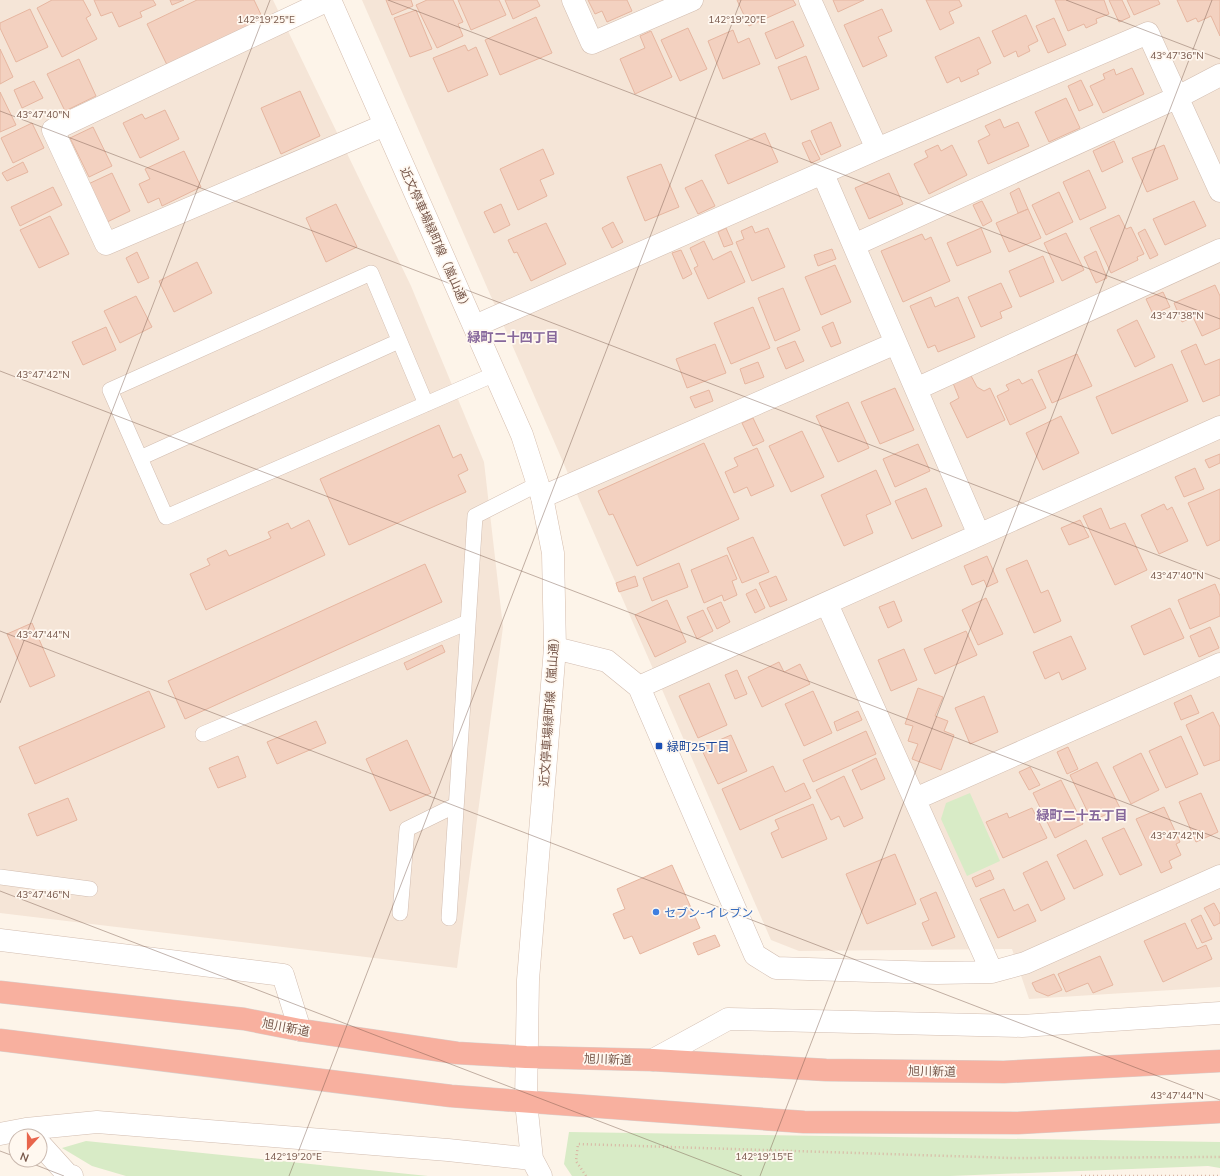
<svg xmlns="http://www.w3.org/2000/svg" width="1220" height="1176" font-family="Mulish,'Noto Sans JP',sans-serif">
<rect width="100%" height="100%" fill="#fdf4e9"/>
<!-- residential -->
<path fill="#f5e5d7" d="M0,0H273L411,286L484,462L503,627L457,968L0,913Z
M362,0H1220V987L1029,999L1012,949L799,951L771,940Z"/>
<!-- green -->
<path fill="#d8ebc6" d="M970,793L1000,861L967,876L941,819L946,803Z
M569,1132L1220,1142V1168L1208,1166L950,1176H572L564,1164Z
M86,1141L428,1176H126L92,1166L62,1148Z"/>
<!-- building -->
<path fill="#f3d1c0" stroke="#e6b6a0" d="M52,0H83L91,15L86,18L97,39L62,57L37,8Z
M94,0H153L156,5L140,12L142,17L119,27L112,12L101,16Z
M170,0H184L172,5Z
M197,0H254L264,21L168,67L147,24Z
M386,0H411L413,6L392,15Z
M427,0H453L463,22L458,24L463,36L437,48L416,5Z
M458,0H499L506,15L471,30Z
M505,0H537L540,6L513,19Z
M588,0H627L632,11L607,22L602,11L595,14Z
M737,0H793L796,5L749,26Z
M833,0H864L838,12Z
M926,0H959L962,6L949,12L954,23L940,30Z
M1055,0H1104L1109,14L1096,19L1097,23L1086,28L1084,24L1068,31Z
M1109,0H1122L1130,17L1119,22Z
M1127,0H1158L1160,4L1134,15Z
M1177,0H1220V36L1211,16L1198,22L1196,18L1187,22Z
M30,9L48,47L16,62L0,28V23Z
M882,9L892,31L878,37L887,56L863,67L844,25Z
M416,10L432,49L410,57L394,18Z
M1026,15L1038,41L1028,46L1030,51L1018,57L1016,51L1004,57L992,31Z
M536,17L552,53L500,75L485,40Z
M1054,18L1066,45L1048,53L1036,26Z
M793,21L804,46L776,59L765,33Z
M688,28L707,69L680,81L661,40Z
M733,30L738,43L749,38L760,64L723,79L708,41Z
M651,31L672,77L635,94L620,59L645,48L640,36Z
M979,37L991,63L977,70L979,74L961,82L959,77L947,83L935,57Z
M465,45L468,51L476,47L488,75L448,92L433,58Z
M0,49L13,77L0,84Z
M806,56L819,89L791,100L778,67Z
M79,59L96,96L65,111L47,74Z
M1132,68L1144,94L1103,113L1090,86L1105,79L1103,74L1114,69L1116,75Z
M1081,80L1093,105L1079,111L1068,86Z
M34,81L43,98L22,108L14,90Z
M300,91L320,136L281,154L261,108Z
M0,92L16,125L0,132Z
M1066,98L1080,128L1049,142L1035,112Z
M165,110L179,139L140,158L123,123L142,114L145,119Z
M1000,119L1004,128L1018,122L1029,146L988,164L978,141L990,135L985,126Z
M831,122L841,146L821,155L811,131Z
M32,123L44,148L13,163L1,138Z
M93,127L112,166L89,177L70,138Z
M765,133L778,162L728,184L715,155Z
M810,140L820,159L811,163L802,143Z
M1114,141L1123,162L1102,172L1093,151Z
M938,145L941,151L952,145L967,175L929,194L914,164L928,157L925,151Z
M1164,145L1178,179L1147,192L1132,158Z
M543,149L554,174L540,180L547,196L518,210L500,169Z
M184,151L201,187L162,206L159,198L148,203L139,184L150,179L145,169Z
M23,162L28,172L7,181L2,173Z
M661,164L679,207L645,221L627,177Z
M1089,170L1106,208L1080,220L1063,182Z
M112,173L130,211L105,223L86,185Z
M889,173L903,204L869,219L855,188Z
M702,180L715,206L698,214L685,188Z
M53,187L62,205L20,226L11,207Z
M1019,188L1028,209L1018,213L1010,193Z
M1059,192L1073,222L1046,235L1032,205Z
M982,201L992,221L983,226L973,205Z
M1194,201L1206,226L1165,245L1153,219Z
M336,204L357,247L326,262L306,218Z
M501,204L510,225L494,233L484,212Z
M1028,209L1041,238L1009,252L996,223Z
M1119,215L1126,229L1131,227L1144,254L1137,257L1138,260L1111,273L1090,228Z
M50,216L69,254L39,268L20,230Z
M613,222L623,242L612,248L602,228Z
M546,223L566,264L531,281L517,252L514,253L508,240Z
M752,226L755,233L768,228L785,267L752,281L736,242L744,239L741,231Z
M726,228L733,244L724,247L718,232Z
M981,228L991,252L957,266L947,243Z
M1145,229L1158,255L1150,259L1138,233Z
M1066,233L1084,270L1062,281L1044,243Z
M922,234L925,240L931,237L950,281L903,302L881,251Z
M704,241L713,260L731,251L745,282L708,299L694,268L698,266L690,248Z
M832,249L836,259L818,266L814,255Z
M681,250L692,274L683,279L672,253Z
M1096,251L1107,278L1096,283L1084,257Z
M137,252L149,278L138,283L126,258Z
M1043,256L1054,282L1020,297L1009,271Z
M197,262L212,293L174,312L159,281Z
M835,265L851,302L821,315L805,277Z
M1001,283L1012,307L1000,312L1002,318L981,327L968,297Z
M1215,285L1220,296V328L1202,336L1193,317L1182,322L1174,303Z
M783,288L800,330L775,341L758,298Z
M1163,292L1170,307L1153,314L1146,299Z
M136,296L152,327L120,343L104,311Z
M931,297L935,307L958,297L975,337L938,352L935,345L928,348L910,306Z
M753,307L770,348L731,364L714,323Z
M1137,320L1155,357L1135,367L1117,330Z
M833,322L841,343L831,347L822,327Z
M106,327L116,350L83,365L72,342Z
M795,341L804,361L786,369L777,348Z
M715,344L726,373L687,388L676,359Z
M1196,344L1205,365L1220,359V395L1203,402L1181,351Z
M1077,354L1092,386L1052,403L1038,371Z
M758,362L764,377L745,384L740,369Z
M1172,364L1188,401L1112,434L1096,397Z
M970,374L977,387L984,391L990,388L1005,420L967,438L950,403L959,398L953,383Z
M1019,379L1022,384L1032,379L1046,408L1010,425L997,396L1009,390L1006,385Z
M895,388L914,430L880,444L861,402Z
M709,390L713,401L695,408L690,397Z
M848,402L869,448L838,462L816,416Z
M1061,416L1079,453L1043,470L1026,433Z
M753,418L764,441L753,446L742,423Z
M439,425L453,458L461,454L468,470L458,475L466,492L349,545L320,479Z
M802,431L824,477L791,492L769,446Z
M704,443L739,519L637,566L613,514L609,515L598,491Z
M918,444L930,471L895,487L883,459Z
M757,448L774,486L751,496L747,487L734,493L725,472L738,466L734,458Z
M1220,454V463L1209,468L1205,460Z
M1195,468L1204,489L1184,497L1175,477Z
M876,470L891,504L866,515L873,533L844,546L821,495Z
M926,488L942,526L912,539L895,501Z
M1220,489V540L1207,546L1188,503Z
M1164,504L1167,510L1172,507L1188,541L1159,554L1141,515Z
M1101,508L1110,529L1125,523L1147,570L1115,585L1083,516Z
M309,520L325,555L206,610L190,574L210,565L207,559L226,550L229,556L271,538L268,532L288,523L291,529Z
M1080,520L1089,537L1069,545L1061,528Z
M753,537L769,572L742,583L727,548Z
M727,555L737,579L732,581L737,595L724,601L722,595L704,603L691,570Z
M987,556L998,582L987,587L984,580L972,585L964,566Z
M1027,560L1041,593L1048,590L1061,621L1034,633L1006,569Z
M679,563L688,587L652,601L643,578Z
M425,564L442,602L185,719L168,681Z
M635,576L638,586L619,592L616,583Z
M776,576L787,600L770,607L759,583Z
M1215,584L1220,596V616L1190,629L1178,600Z
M756,589L765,608L755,613L746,594Z
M986,598L1003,634L978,645L962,610Z
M667,600L686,642L655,657L635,615Z
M894,601L902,621L888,628L879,607Z
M721,602L730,622L717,629L707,608Z
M1170,608L1184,638L1144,655L1131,626Z
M703,610L713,631L697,639L687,617Z
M32,623L55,676L30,687L7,634Z
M1210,627L1219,648L1199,657L1190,636Z
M966,631L977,655L935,674L924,649Z
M1071,636L1086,669L1062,680L1059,672L1045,679L1033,652Z
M442,645L445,652L407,670L404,663Z
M904,649L917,680L891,691L878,660Z
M779,662L784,672L800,664L810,684L762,707L748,677Z
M737,670L747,694L735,699L725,675Z
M709,683L727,725L698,738L679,696Z
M918,688L943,697L935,716L948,721L944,731L954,735L941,770L912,759L918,744L908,741L913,726L905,724Z
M149,691L165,727L35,784L19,747Z
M813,691L832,733L804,746L785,704Z
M1191,695L1199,713L1181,720L1174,703Z
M984,696L998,732L970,744L955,708Z
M858,711L862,720L837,731L834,722Z
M1213,712L1220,727V760L1204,766L1186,725Z
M316,721L326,743L277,764L267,742Z
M866,731L876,754L813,782L803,760Z
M731,735L747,771L718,784L701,748Z
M1181,736L1198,774L1166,788L1149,751Z
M407,740L431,793L390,811L366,759Z
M1068,747L1078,769L1067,774L1057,752Z
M1141,753L1159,790L1131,804L1113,767Z
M238,756L246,777L218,788L209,768Z
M876,758L885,779L861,790L852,770Z
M1097,762L1120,808L1092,821L1070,775Z
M773,766L785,792L804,783L811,798L740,830L722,789Z
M1030,767L1040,785L1029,790L1019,772Z
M844,776L863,818L844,827L839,816L831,820L816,790Z
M1061,780L1083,824L1055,838L1033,793Z
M1201,793L1218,832L1196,842L1179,802Z
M68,798L77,820L37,836L28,814Z
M813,804L827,839L782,858L771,833L779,829L775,820Z
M1164,807L1180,842L1176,844L1181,855L1169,861L1172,868L1161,873L1136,819Z
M1032,808L1047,838L1003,858L986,822L1007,813L1009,818Z
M1124,828L1142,865L1120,875L1102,838Z
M1086,840L1103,875L1074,889L1057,855Z
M895,854L916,904L867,924L846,874Z
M1047,861L1065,899L1041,911L1023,873Z
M672,865L700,928L640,954L632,936L624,939L613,914L625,909L617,889Z
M990,870L994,879L976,887L972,878Z
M1004,889L1014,911L1028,904L1036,921L998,938L980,899Z
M936,892L955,937L932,946L922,923L929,920L920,899Z
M1214,903L1220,914V923L1214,926L1204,908Z
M1201,915L1212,939L1202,943L1191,920Z
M1185,923L1197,949L1206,945L1212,959L1163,982L1144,941Z
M715,935L720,946L698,955L693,943Z
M1100,956L1113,985L1093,993L1088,983L1066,992L1058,974Z
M1054,974L1062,990L1048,996L1036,991L1032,983Z"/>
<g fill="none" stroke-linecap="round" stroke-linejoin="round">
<!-- lane casing -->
<g stroke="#d2bdb0" stroke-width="16">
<path id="lane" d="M426,404L371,273L110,390L166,517L495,374
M140,458L399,341
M203,734L468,622
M0,877L90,889
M400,913L407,829L456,805
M449,918L475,516L538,484"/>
</g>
<!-- street casing -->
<g stroke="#d2bdb0" stroke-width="23">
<path id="street" d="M328,0L53,130L106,244L385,125
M573,0L592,43L692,0
M810,0L877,149
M823,174L979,535
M854,245L1178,97L1220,75
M475,326L877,149L1148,33L1220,191
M916,389L1220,250
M542,497L896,343
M827,604L992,972
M555,648L607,661L639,687L755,955L776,968L937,973L992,972L1025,963L1220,876
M639,687L1220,427
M915,799L1220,664
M0,940L283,975L300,1030
M653,1060L728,1019L1022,1026L1220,1013
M526,1102L532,1159L541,1176
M0,1134L26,1129L97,1122L448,1150L532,1159
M40,1144L68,1175L72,1176"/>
</g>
<!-- secondary casing -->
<g stroke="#d5bdad" stroke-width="23">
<path id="secondary" d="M330,0L522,435L542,497L553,553L555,648L528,980L526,1102"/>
</g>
<!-- highway casing -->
<g stroke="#d9d0cd" stroke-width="23">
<path id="highway" d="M0,992L244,1019L300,1030L457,1053L526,1057L653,1060L826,1070L1004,1072L1220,1061
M0,1040L451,1096L804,1122L1018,1123L1220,1112"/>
</g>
<!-- path -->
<path stroke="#d9b4a2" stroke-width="2.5" stroke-dasharray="1 3" stroke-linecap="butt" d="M586,1176L576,1161L578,1144L1011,1158L1220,1157
M1081,1176H1220"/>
<!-- lane -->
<use href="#lane" stroke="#fff" stroke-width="15"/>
<!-- street -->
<use href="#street" stroke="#fff" stroke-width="22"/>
<!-- secondary -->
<use href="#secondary" stroke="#fff" stroke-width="22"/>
<!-- highway -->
<use href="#highway" stroke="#f8b09f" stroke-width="22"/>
</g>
<!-- ticks -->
<path fill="none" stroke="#78584b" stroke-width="1" stroke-opacity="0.45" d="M388,0L1220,319M1066,0L1220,59M0,111L1220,579M0,371L1220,839M0,631L1220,1100M0,703L270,0M0,891L742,1176M0,1151L16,1157M23,1160L64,1176M289,1176L741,0M760,1176L1212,0"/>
<!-- markers -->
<rect fill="#1a4fb4" stroke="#fff8f0" stroke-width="1.5" x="655" y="742" width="8" height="8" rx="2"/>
<circle fill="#3f7fe0" stroke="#fff8f0" stroke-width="1.5" cx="656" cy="912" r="4"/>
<g text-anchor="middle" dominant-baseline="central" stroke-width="3.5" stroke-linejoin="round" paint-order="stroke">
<!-- street labels -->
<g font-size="12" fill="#78584b" stroke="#fff8f0">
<text transform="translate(436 239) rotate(66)">近文停車場緑町線（嵐山通）</text>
<text transform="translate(549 709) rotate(-86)">近文停車場緑町線（嵐山通）</text>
<text transform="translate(286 1027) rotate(11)">旭川新道</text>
<text transform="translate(608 1059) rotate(2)">旭川新道</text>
<text transform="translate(932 1071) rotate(1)">旭川新道</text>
</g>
<!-- transit labels -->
<g font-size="12" fill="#164399" stroke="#fff8f0" text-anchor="start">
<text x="667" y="746">緑町25丁目</text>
</g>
<!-- shop labels -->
<g font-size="12" fill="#366cbe" stroke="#fff8f0" text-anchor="start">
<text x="664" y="912">セブン-イレブン</text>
</g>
<!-- neighbourhood labels -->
<g font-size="13" font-weight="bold" fill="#86679b" stroke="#fff8f0">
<text x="513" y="337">緑町二十四丁目</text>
<text x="1082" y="815">緑町二十五丁目</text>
</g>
</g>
<g font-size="10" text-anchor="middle" fill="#78584b" stroke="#fff8f0" stroke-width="3.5" stroke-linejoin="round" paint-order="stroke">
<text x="266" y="23">142°19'25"E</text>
<text x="737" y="23">142°19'20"E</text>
<text x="1177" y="59">43°47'36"N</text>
<text x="43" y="118">43°47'40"N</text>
<text x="1177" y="319">43°47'38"N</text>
<text x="43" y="378">43°47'42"N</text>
<text x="1177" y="579">43°47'40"N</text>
<text x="43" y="638">43°47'44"N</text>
<text x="1177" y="839">43°47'42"N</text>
<text x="43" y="898">43°47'46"N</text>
<text x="1177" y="1099">43°47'44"N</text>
<text x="293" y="1160">142°19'20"E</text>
<text x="764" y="1160">142°19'15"E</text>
</g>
<!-- north arrow -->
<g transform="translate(28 1148) rotate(201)"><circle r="19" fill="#fff8f0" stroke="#c9b8ae"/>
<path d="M0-3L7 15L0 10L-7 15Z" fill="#e8654c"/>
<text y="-6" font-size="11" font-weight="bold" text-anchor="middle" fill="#78584b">N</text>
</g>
</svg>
